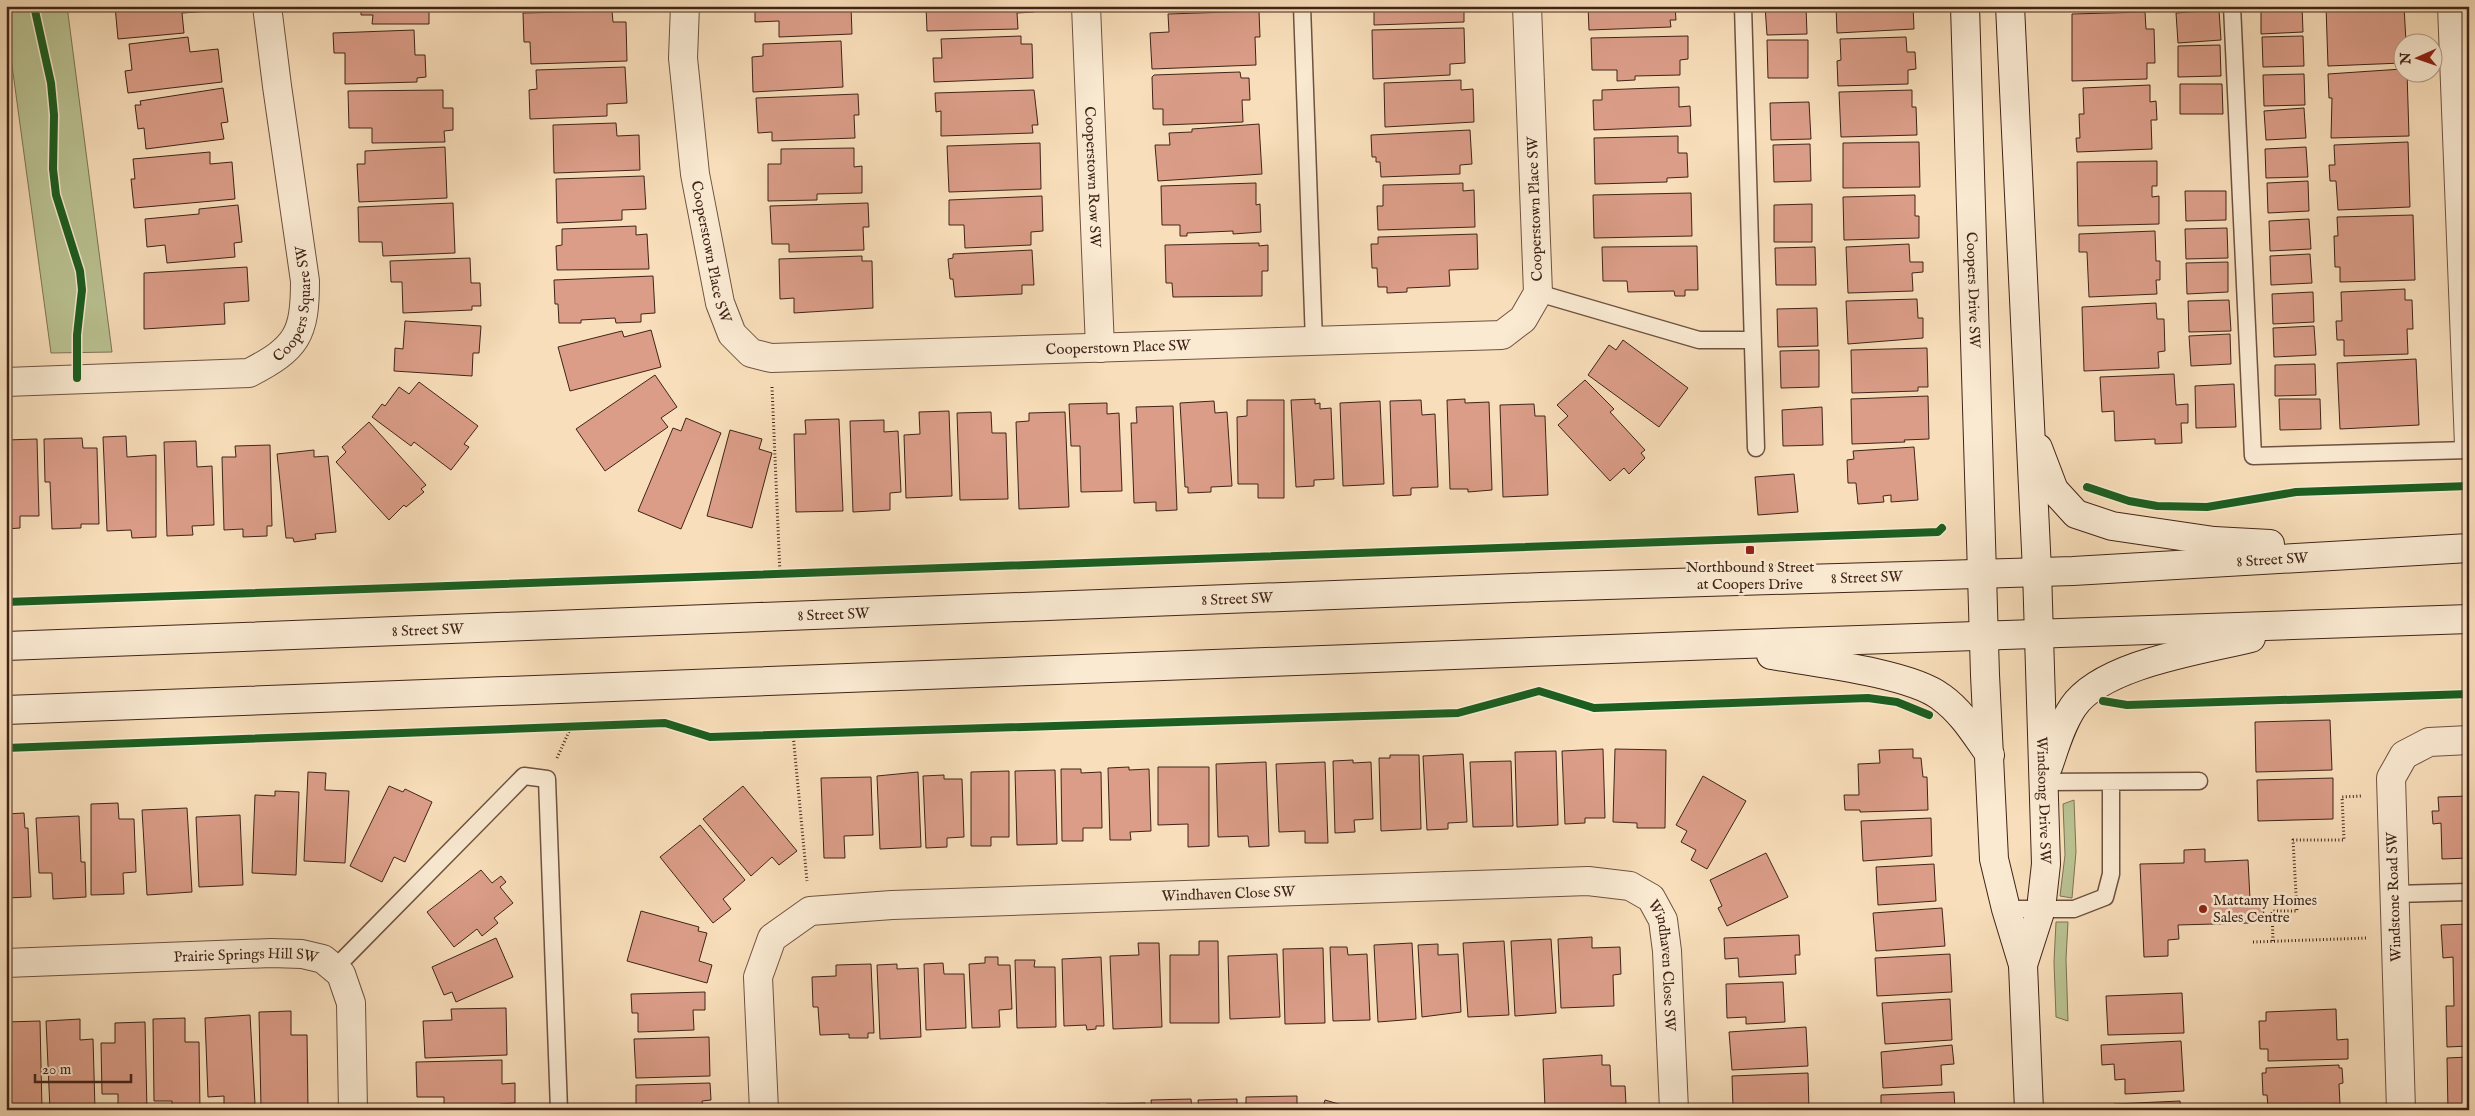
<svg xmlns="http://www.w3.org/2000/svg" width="2475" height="1116" font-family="'IM FELL English',serif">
<rect width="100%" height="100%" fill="#f8deba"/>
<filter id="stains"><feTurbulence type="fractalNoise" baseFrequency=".004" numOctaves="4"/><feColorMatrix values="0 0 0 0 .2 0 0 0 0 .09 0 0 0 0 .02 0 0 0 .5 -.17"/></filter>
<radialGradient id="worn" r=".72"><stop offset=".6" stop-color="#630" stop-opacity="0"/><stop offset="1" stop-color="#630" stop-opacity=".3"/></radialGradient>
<!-- green -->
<path fill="#bac292" stroke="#7d7355" d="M6,6H67L112,352L51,353L6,21Z
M2074,800L2076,852L2072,898L2060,896L2065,855L2063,804Z
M2056,922H2068L2066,959L2068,1021L2056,1017L2054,962Z"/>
<!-- building -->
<path fill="#db9d88" stroke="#402418" d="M115,6H211L212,11L182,13L184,33L118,39Z
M329,6H429V24H372L373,15H361V8L329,9Z
M755,6H851L852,34L779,37V21L755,22Z
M926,6H1034V12L1017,13L1018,29L927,31Z
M1374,6H1464V22L1374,25Z
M1588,6H1675L1676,20H1670L1671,27L1589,30Z
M1765,6H1806L1807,34L1767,35Z
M1836,6H1913L1914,29L1837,33Z
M2071,6H2145V7L2071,10Z
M2261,6H2302L2303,32L2261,34Z
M2326,6H2404L2406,42H2402V63L2328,66Z
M2219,10L2221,40L2178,43L2176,13Z
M612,11L613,22H626L627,61L531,64L530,42H524L523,13Z
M1259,11L1260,37H1255L1256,65L1152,69L1150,33L1169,32L1168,14Z
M2145,12L2146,29H2154L2155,63H2147V79L2072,81V14Z
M1464,28L1465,63L1450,64V75L1373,79L1372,30Z
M414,30L415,55H425L426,77L417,78V82L345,84V53H334L333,33Z
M1021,36V44H1032L1033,78L934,82L933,58H942L941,39Z
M1688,36V59L1680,60V75L1635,76V80L1617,81V70H1592L1591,38Z
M2303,36L2304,66L2263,67L2262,37Z
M188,37L190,52L218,49L222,82L128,93L125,71L132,70L129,44Z
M1906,37L1907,52H1915L1916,69L1908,70V84L1838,86L1837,61L1841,60L1840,39Z
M1767,40H1808V78H1768Z
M841,41L843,87L753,92L752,57L763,56V44Z
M2220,45L2221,76L2178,77V46Z
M625,67L627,103L607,104V116L530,119L529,90L537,89L536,70Z
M2402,69V72H2407L2409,136L2331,138L2332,98H2329L2328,74Z
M1240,72L1241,78H1249L1250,100H1242L1243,122L1163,125V109H1153L1152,77L1154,75Z
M2304,74L2305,105L2264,106L2263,75Z
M1461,80V90L1473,89L1474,122L1385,127L1384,83Z
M2180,84H2222L2223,114H2180Z
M2150,85V102L2156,101L2157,120H2151L2152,149L2077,152L2076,138H2080L2079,114H2084L2083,88Z
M1679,87V107L1690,106L1691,126L1594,130L1593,100H1602V90Z
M223,88L228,122L221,123L224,139L146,149L144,128L138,129L135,105H141L140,101Z
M443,90V108H453V130L444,131L445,142L372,143V128H349L348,91Z
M1034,90L1038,125H1032L1033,133L941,136V111L936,112L935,93Z
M1912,90V107H1916L1917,135L1841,137L1839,92Z
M858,94L859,115H854L855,138L772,141V132L758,133L756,98Z
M1809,102L1811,139L1771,140L1770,103Z
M2304,108L2306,138L2266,140L2264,111Z
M616,123L617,136L639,135L640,170L554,173L553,125Z
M1259,124L1262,174L1158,181L1155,145H1170L1169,133L1192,132V129Z
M1470,130L1472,164L1460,165V174L1381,177L1380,162H1376V157H1372L1371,135Z
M1678,136V153H1687L1688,177L1667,178V182L1595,184L1594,138Z
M1919,142L1920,187L1843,188V143Z
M2408,142L2410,207L2338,210L2336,181H2330L2329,165H2335L2334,145Z
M1040,143L1041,189L949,192L947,146Z
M1810,144L1811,181L1774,182L1773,145Z
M445,147L447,198L359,202L357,164H365V151Z
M2306,147L2308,177L2266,178L2265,149Z
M854,148V167L862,166V193L817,194V200L768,201V164H781V149Z
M210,152V164L232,162L235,199L134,208L131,179H135L133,159Z
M2157,161V186H2152V197L2159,196V224L2078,226L2077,162Z
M644,176L646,209L622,210V220L557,223L556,179Z
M2308,181L2309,211L2268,213L2267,183Z
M1256,183V205L1260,204L1261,232L1233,234V231L1187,233V236H1180V225H1162L1161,186Z
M1463,183V191L1474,190L1475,227L1378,230L1377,206H1383V185Z
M2185,191H2226V220L2186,221Z
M1691,193L1692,236L1594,238L1593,195Z
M1915,195V216H1919V238L1844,240L1843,197Z
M1042,196L1043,231L1031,232V245L965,248L964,225H949V200Z
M453,203L455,253L383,256L382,242H359L358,207Z
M868,203L869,227H863L864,250L789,252V244H772L770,206Z
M1812,204V242H1774V205Z
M238,205L242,242L234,243L235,257L167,263L165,245L147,247L145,219L199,214V209Z
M2413,215L2415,280L2340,282V267H2335L2334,236H2338L2337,217Z
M2309,219L2311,249L2270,251L2269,221Z
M636,226V235L647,234L649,269L557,270L556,246L562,245V229Z
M2227,228L2228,258L2186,259L2185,229Z
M2155,231L2156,261H2160V280H2156L2157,294L2089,297L2087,252H2079V234Z
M1477,234L1478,269L1449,270L1450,286L1407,288V292L1387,293V287H1378L1377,268H1372L1371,244H1378V237Z
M1259,243V246L1268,245V271H1262V296L1173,297L1172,283H1166L1165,245Z
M1909,244L1910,262H1923V272L1912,273L1913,291L1848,293L1846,247Z
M1697,246L1698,290H1685V296H1675L1674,291L1628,292L1627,281H1603L1602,247Z
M1815,247L1816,285H1776L1775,248Z
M1032,250L1034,285H1022V294L955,297L953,279H950L948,259L953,258V254Z
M2310,254L2312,283L2271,285L2270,256Z
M862,256V261H872L873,308L794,313V298L780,299L779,259Z
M470,258L471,283H480L481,306H472V310L403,313L402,282H391L390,261Z
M2228,262V292L2187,294L2186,263Z
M247,267L249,301L224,303L225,324L144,329V273Z
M653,276L655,313L641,314V322L616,323L615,318L581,320V323H559L558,304H555L554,280Z
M6,284H9L10,310H6Z
M2405,289V300H2412L2413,329H2407L2408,354L2344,356V340H2337L2336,321H2342L2341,292Z
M2313,292L2314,322L2273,324L2272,294Z
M1917,299L1918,318H1923V338L1848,344L1846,301Z
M2229,300L2231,331L2189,332L2188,301Z
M2156,303L2157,319H2164L2165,351L2158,352L2159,368L2084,371L2082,307Z
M1817,308L1818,346L1778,347L1777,309Z
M405,321L481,326L479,353H473L472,376L394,371L395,348L403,349Z
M2314,326L2316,355L2274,357L2273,328Z
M651,330L661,367L570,391L558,347L622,331L624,337Z
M2230,334L2231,364L2191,366L2189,336Z
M1623,340L1688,388L1659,427L1588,375L1609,345L1616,350Z
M1927,348L1928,387H1918V391L1852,393L1851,350Z
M1819,350V387L1781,388L1780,351Z
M2416,359L2419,425L2340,429L2337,363Z
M2315,364L2316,395L2275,396V365Z
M2174,374L2176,405L2188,404V423H2181L2182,443L2155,444V439L2115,441L2114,411L2102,412L2100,377Z
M655,375L677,407L661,418L668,427L605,471L576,429Z
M1585,380L1614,409L1610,412L1645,450L1641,453L1645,458L1629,474L1624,468L1610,481L1558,425L1568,416L1557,405Z
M419,382L478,426L464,444L469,447L451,470L414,442L411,446L372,417L382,404L385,406L399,387L409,394Z
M2234,384L2236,427L2196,428L2195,386Z
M1928,396L1929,439L1904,440L1905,442L1852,444L1851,399Z
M1315,399V404L1320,403V409L1331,408L1334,479L1314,480V486L1296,487L1291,400Z
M1465,399V403L1489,402L1492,490L1468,492V489H1450L1447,400Z
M2279,399H2320L2321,429L2280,430Z
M1247,400H1284V498H1258V484H1238L1237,417L1247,416Z
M1421,400L1422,415L1435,414L1438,487L1411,488V495L1393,496L1390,401Z
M1214,401L1215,413L1227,412L1232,486L1211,487V492L1188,493V487H1185L1180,403Z
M1380,401L1384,484L1343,486L1340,403Z
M1107,403V414L1119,413L1122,491L1081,492L1080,446H1071L1069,404Z
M1534,404L1535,416H1545L1548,495L1503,497L1500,405Z
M1173,406L1177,510L1156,511V502L1134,503L1131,423H1137L1136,407Z
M1822,407L1823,445L1783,446L1782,410Z
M949,411L952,496L906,498L904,435L920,434L919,412Z
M991,412L992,433H1006L1008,499L960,500L957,413Z
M1065,412L1069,507L1019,509L1016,422L1029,421V413Z
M686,418L721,433L681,529L638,511L673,428L681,431Z
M839,419L843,511L796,512L794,434H806L805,420Z
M884,420V432L898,431L901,492L890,493V510L853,512L850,421Z
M369,422L426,485L421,489L424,492L406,507L404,505L389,520L336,462L346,452L342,447Z
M730,430L762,439L759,449L772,453L752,528L707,516Z
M126,436L127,457L156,455V537L132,538L131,530L107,531L103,437Z
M82,438L83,448H97L99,524H81V528L52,529L50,482H45L44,439Z
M37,439L39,516H20V528L6,529V440Z
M196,441L197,467L212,466L214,525L192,526L193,535L167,536L164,442Z
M270,445L272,526H267V536L243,537V529L224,530L222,457H236L235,446Z
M1914,447L1918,500L1891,502V495L1883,496L1884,502L1858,504L1856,483H1848L1847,460L1854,459L1853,451Z
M314,450V457L328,456L336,532L315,534L316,539L294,542L293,538H286L277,454Z
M1794,474L1798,512L1758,515L1755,477Z
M2330,720L2332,770L2256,772L2255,722Z
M1603,749L1605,818H1585V823L1565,824L1562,751Z
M1615,749L1666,750L1665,828H1637V823L1613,822Z
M1913,749V758H1921L1923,777H1927L1928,810L1860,812V810H1845L1844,795H1859L1858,764L1880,763L1879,750Z
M1556,751L1558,825L1517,827L1515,752Z
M1463,754L1467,822L1448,823V829L1427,830L1423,756Z
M1390,755H1419L1421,829L1381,831L1379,758H1390Z
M1353,760V763L1371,762L1373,819L1354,820L1355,832L1335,833L1333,761Z
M1511,761L1513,826L1473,827L1470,762Z
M1266,762L1269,846L1249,847L1248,836L1218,837L1216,764Z
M1325,762L1328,843H1305V831L1279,832L1276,764Z
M1129,767V770L1149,769L1151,831L1130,832L1131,840H1110L1108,768Z
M1158,767H1209V846L1188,847V824L1158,825Z
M1061,769H1081V773L1101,772L1102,828H1083V841H1062Z
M1055,770L1057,844L1017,845L1015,771Z
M1009,771V837H991V846H971V772Z
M308,772L326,773L325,790L349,791L345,863L304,861Z
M918,772L921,847L880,849L877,776Z
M944,775V779H962L964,837L947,838V847L926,848L923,776Z
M1703,776L1746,801L1707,869L1691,860L1696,850L1681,842L1687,831L1676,825Z
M871,777L873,835L844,836L845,858H824L821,778Z
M2333,778V819L2258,821L2257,780Z
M389,786L403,792L405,789L432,802L405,862L394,857L382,882L350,866Z
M743,786L797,851L779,865L772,857L751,876L703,819Z
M275,791L299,792L296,875L252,873L255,795L275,796Z
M2469,796V858L2442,859L2441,823L2433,824L2432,811H2439L2438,797Z
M118,803L119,819H134L136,872L123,873L124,894L91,895V804Z
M187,808L192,892L147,895L142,810Z
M24,813L25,828H28L31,897L6,898V814Z
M240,815L243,885L199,887L196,817Z
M79,816L81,862H85L86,897L53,899L52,873H39L36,818Z
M1931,818L1932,856L1863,861L1861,821Z
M700,825L745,880L723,899L731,909L713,923L660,857Z
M2205,849V862L2248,860L2250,899H2263L2264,920H2250V923L2178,925L2179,939L2168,940V956L2144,957L2140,864L2184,863V850Z
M1766,853L1788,897L1727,926L1718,908L1722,906L1710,880Z
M1934,864L1936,901L1878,905L1876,867Z
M481,870L492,883L501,876L506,882L500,887L513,903L494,918L498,923L482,936L477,929L454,947L427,912Z
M1942,908L1945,946L1876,951L1873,913Z
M641,911L699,927L698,931L707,933L699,961L712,965L707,983L627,961Z
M2469,924V1046L2447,1047L2446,1006H2454L2453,957L2443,958L2441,925Z
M1799,935L1800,955H1795L1796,974L1739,977L1738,958L1725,959L1724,938Z
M1592,937V948L1620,947L1621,974L1613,975L1614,1006L1561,1008L1558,939Z
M496,938L513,977L456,1002L452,992L444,995L432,967Z
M1551,939L1556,1013L1515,1016L1511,941Z
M1199,941H1218L1219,1023H1170V955H1199Z
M1504,941L1509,1015L1468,1017L1463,943Z
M1138,943H1159L1162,1027L1113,1029L1110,956L1139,955Z
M1412,943L1416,1019L1378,1022L1374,945Z
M1438,944V955L1458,954L1461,1012L1422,1017L1418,945Z
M1330,947H1347L1348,955L1367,954L1370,1020L1333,1021Z
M1323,948L1325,1023L1285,1024L1283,949Z
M1277,954L1280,1017L1230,1019L1228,956Z
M1950,954L1952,992L1877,996L1875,958Z
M985,957H998V965H1010L1012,1009L999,1010L1000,1027L972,1028L969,964L985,963Z
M1101,957L1104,1026H1096V1029L1087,1030L1086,1025L1064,1026L1062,959Z
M1015,960H1035L1034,967H1055L1056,1027L1017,1028Z
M943,963L944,974H964L966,1028L926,1030L924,964Z
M871,964L874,1033H868V1038H849V1034L820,1035L818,1007H813L812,977L836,976V965Z
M897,964V969L918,968L921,1037L880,1039L877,965Z
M1783,982L1785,1022L1746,1024V1017L1727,1018L1726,984Z
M705,992V1010H693L694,1030L638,1032V1013H632L631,994Z
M2182,993L2184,1033L2108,1035L2106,996Z
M1950,999L1952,1040L1885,1044L1882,1003Z
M506,1008L507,1055L425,1058L423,1021L452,1020L451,1009Z
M2336,1009L2337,1040L2348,1039V1059L2268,1061V1049H2260L2259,1021H2266V1012Z
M291,1011V1035H307L308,1107L261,1108L259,1012Z
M250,1015L255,1104L224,1105V1096L208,1097L205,1018Z
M185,1018V1042H199L200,1110H172V1101H154L153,1019Z
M80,1019V1040L93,1039L95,1109L50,1110L46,1021Z
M40,1021L42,1110H10V1106H6V1022Z
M145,1022L147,1110H118V1094H102L101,1043H115V1023Z
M1806,1027L1808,1066L1732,1070L1729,1032Z
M709,1037L710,1076L636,1078L634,1039Z
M2181,1041L2184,1091L2125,1094V1079L2115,1080L2114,1064L2102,1065L2101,1045Z
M1952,1045L1954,1064L1941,1065L1942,1085L1883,1088L1881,1052Z
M1602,1055V1065H1610L1611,1086H1625L1626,1104L1545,1108L1543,1059Z
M2469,1057V1110H2448L2447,1058Z
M502,1060V1084L515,1083V1103L500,1104L501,1109L444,1110V1097H417L416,1062Z
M2339,1065V1068H2342L2343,1083L2339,1084L2340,1104L2268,1107L2267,1095H2263L2262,1073H2266V1068Z
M1808,1073L1809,1110H1721V1107H1733L1732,1076Z
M710,1083L711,1100L702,1101L703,1110H640V1105H636V1085Z
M1954,1092L1955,1110H1881V1095Z
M1297,1096V1110H1246V1097Z
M1191,1099L1192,1110H1152L1151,1100Z
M1237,1099V1110H1199L1198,1100Z
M1325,1100L1359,1110H1322Z
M2180,1101L2181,1110H2114V1104Z
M1145,1103V1110H1107L1106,1104Z
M1100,1104V1110H1061V1105Z"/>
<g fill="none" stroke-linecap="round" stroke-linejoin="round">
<!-- lane casing -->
<g stroke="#6e5240" stroke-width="19">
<path id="lane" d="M1302,6L1314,342
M1743,6L1756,448
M2232,6L2253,456L2469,450
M1538,293L1699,340H1753
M2043,782L2199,781
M2394,894L2469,892
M2006,909H2074L2105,897L2111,874V782
M335,968L524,776L547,779L559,1110"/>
</g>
<!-- street casing -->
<g stroke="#6e5240" stroke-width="30">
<g id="street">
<path id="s1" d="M685,6L683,58L695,174L720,303L732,334L751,353L771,358L1502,335L1523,319L1538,293L1527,6"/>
<path id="s2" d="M1086,6L1100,348"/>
<path d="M2452,6L2469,445"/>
<path id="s3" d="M6,382L249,373C297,348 305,335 305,281L277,86L267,6"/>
<path id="s4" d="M6,963L271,953L302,954L323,959L341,974L351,1003L353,1110"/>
<path id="s5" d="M764,1110L758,977L772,938L810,911L892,905L1588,881L1630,886L1651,898L1663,920L1667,951L1674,1110"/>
<path d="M2401,1110L2391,778L2404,755L2429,742L2469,740"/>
</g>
</g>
<!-- secondary casing -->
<g stroke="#402418" stroke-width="30">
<g id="secondary">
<path id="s6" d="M1965,6L1985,675L1994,859L2006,909L2023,965L2029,1110"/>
<path id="s7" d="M2010,6L2037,571L2046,864L2041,909L2023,965"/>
<path d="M2038,448L2054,490L2076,514L2112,526L2214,541L2270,544"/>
<path id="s8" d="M6,646L1541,587L2073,571L2469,548"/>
<path d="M1771,655C1812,662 1910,673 1941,697C1962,712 1975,734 1990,755"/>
<path d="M6,710L1716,645L2469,619"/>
<path d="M2048,767C2055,747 2061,725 2073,707C2102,664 2202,650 2251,638"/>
</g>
</g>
<!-- path -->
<path stroke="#402418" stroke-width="3" stroke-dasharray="1 2.5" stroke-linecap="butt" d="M772,387L780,574
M793,734L807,881
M557,758L572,725
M2273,941L2272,911H2297L2293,840H2344L2342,797L2361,796
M2253,942L2367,938"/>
<!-- lane -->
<use href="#lane" stroke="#faead2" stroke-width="16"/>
<!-- street -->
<use href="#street" stroke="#faead2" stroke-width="28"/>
<!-- secondary -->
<use href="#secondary" stroke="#faead2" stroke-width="28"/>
<!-- cycleway casing -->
<g stroke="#faead2" stroke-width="11">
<path id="cycleway" d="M34,6L51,83L54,115L53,169L56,195L80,271L82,290L77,335V378
M2087,487L2129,501L2157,506L2207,507L2296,492L2469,486
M6,602L1938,532L1942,528
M2103,701L2127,705L2469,694
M6,748L665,723L710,737L1458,713L1539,691L1594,708L1868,698L1897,702L1929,715"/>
</g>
<!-- cycleway -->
<use href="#cycleway" stroke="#1b5e20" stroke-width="8"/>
</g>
<!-- markers -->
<g fill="#8f2418" stroke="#faead2" stroke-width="2">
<rect x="1745" y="545" width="10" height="10" rx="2.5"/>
<circle cx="2203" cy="909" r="5"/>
</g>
<g text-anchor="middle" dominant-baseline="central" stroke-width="5" stroke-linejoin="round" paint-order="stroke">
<!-- street labels -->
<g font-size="15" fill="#402418" stroke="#faead2">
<text stroke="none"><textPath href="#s2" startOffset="171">Cooperstown Row SW</textPath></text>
<text transform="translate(1535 209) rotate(-92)">Cooperstown Place SW</text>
<text stroke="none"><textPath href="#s1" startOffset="248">Cooperstown Place SW</textPath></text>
<text stroke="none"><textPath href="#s6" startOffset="284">Coopers Drive SW</textPath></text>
<text stroke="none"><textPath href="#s3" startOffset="334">Coopers Square SW</textPath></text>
<text stroke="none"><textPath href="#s1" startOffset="728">Cooperstown Place SW</textPath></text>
<text stroke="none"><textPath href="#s8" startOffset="2268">8 Street SW</textPath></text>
<text stroke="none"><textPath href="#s8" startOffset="1862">8 Street SW</textPath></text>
<text stroke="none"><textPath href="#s8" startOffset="1232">8 Street SW</textPath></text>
<text stroke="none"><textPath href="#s8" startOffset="828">8 Street SW</textPath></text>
<text stroke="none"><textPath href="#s8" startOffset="422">8 Street SW</textPath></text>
<text stroke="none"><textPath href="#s7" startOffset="795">Windsong Drive SW</textPath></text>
<text stroke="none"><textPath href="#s5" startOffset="640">Windhaven Close SW</textPath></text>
<text transform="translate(2394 897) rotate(-92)">Windstone Road SW</text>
<text stroke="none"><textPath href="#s4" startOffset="240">Prairie Springs Hill SW</textPath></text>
<text stroke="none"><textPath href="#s5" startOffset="1136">Windhaven Close SW</textPath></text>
</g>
<!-- poi labels -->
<g font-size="15" fill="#402418" stroke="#faead2">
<text x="1750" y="567">Northbound 8 Street<tspan x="1750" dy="17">at Coopers Drive</tspan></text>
<text x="2213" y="900" text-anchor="start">Mattamy Homes<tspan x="2213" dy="17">Sales Centre</tspan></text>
</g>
</g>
<!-- margin -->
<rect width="2475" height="1116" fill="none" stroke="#f8deba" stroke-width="25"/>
<rect x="8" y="8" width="2460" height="1101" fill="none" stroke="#402418" stroke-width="2.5"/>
<rect x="12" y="12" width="2450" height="1091" fill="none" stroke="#402418"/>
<!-- north arrow -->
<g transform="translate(2418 58) rotate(268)"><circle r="24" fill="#faead2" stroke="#b09b88"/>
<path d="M0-4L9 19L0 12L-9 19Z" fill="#8f2418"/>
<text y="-8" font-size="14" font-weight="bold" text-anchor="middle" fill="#402418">N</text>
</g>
<!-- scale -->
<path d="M35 1074v8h96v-8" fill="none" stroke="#402418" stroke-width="2.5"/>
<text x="42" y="1074" font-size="15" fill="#402418" stroke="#faead2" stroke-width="4" paint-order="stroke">20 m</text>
<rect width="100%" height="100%" filter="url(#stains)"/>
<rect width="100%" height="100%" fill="url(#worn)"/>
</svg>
